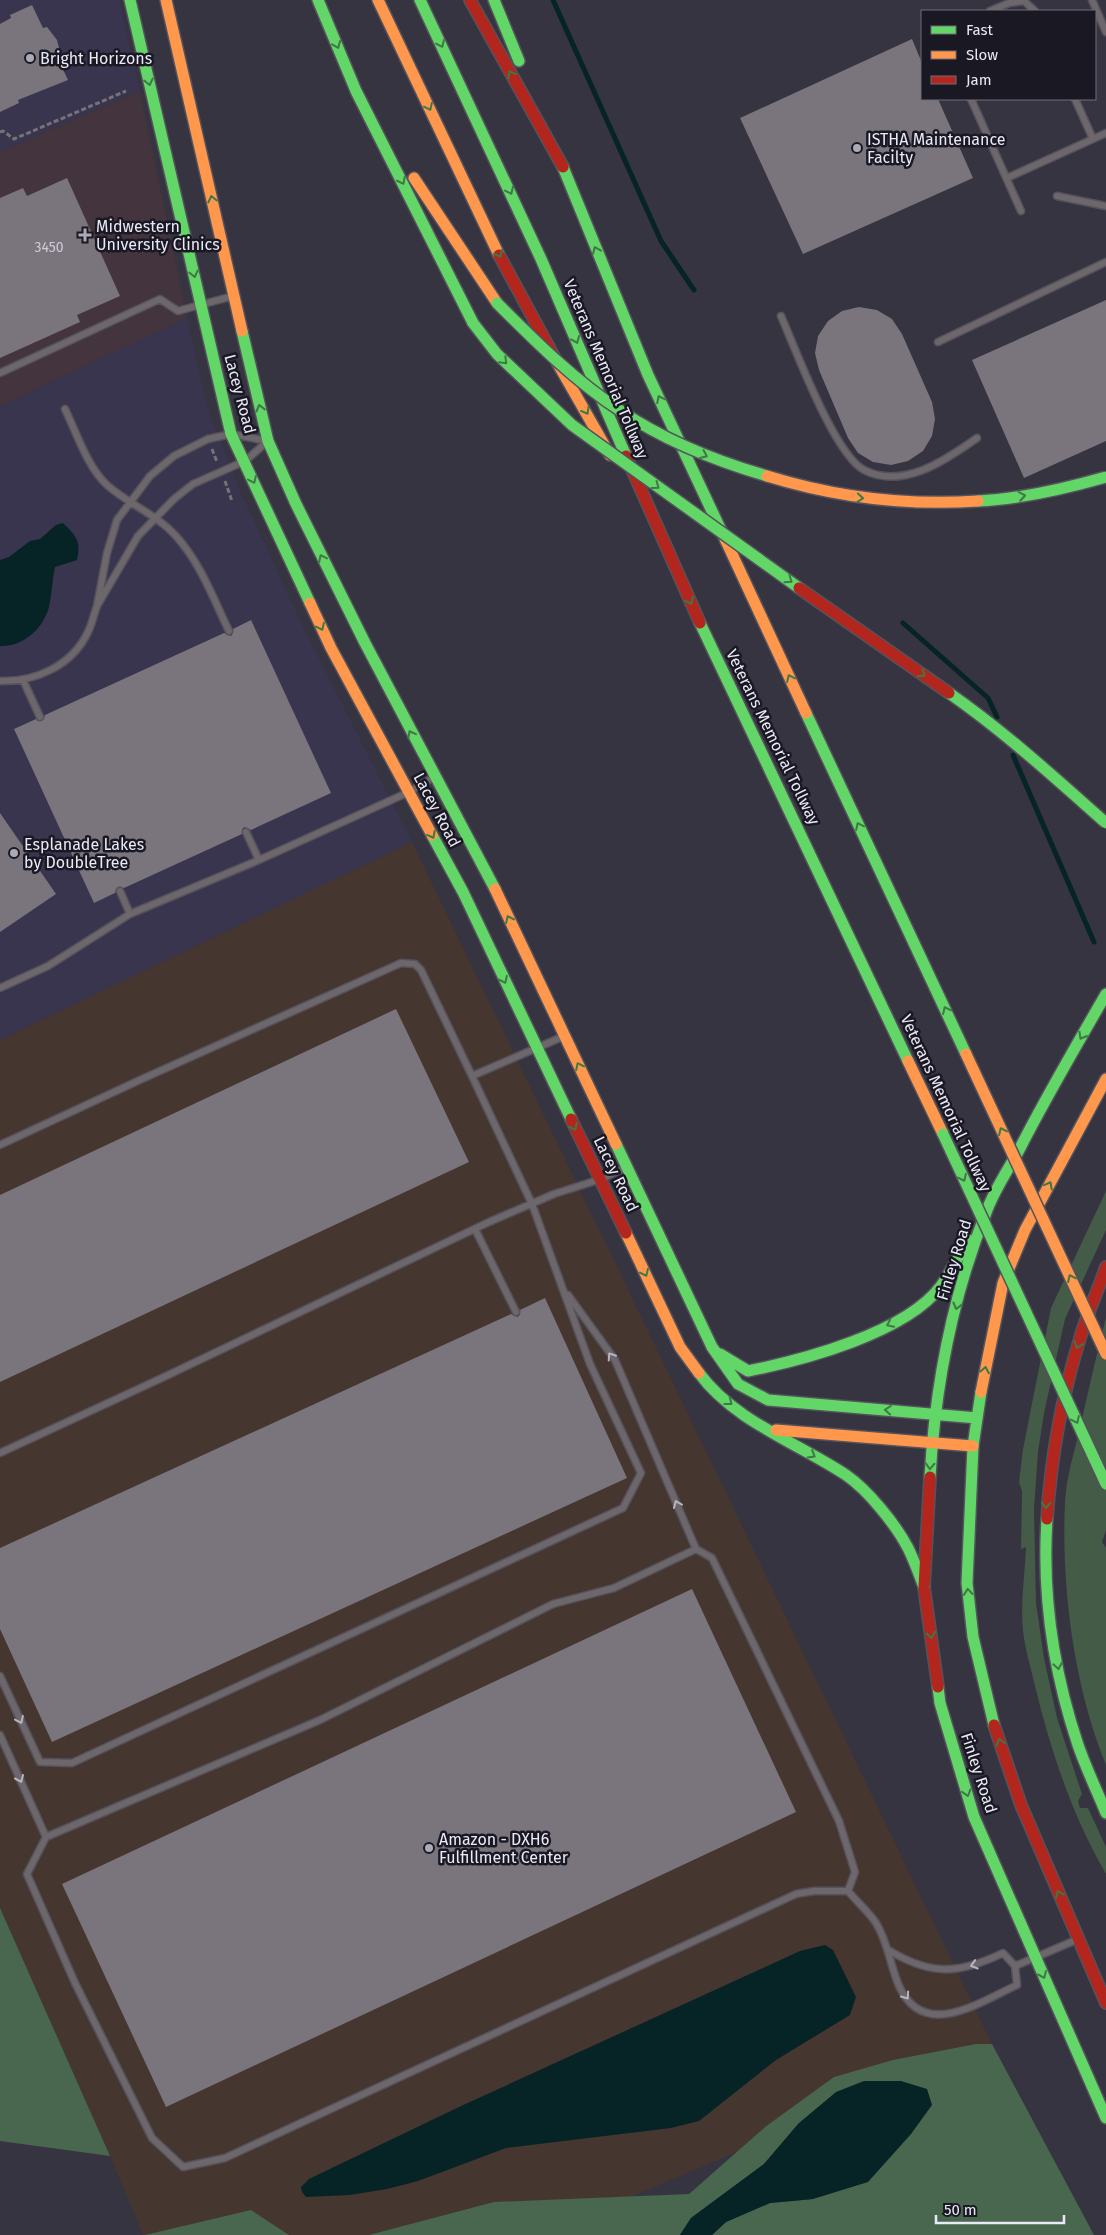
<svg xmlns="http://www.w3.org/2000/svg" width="1106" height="2235" font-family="'Fira Sans',sans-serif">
<rect width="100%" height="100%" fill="#363440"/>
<!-- built -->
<path fill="#39354f" d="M0,0H119L140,91L0,152Z
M187,318L207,407L241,493L306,633L412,842L0,1040V406Z"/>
<!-- industrial -->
<path fill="#463630" d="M412,842L992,2044L541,2235H143L110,2156L0,1908V1040Z"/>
<!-- medical -->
<path fill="#44343d" d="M140,91L187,318L0,406V152Z"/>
<!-- green -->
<path fill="#435b47" d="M1106,1191V1230L1065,1319L1044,1413L1038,1452L1034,1509L1036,1603L1044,1658L1057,1718L1082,1794L1078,1801L1080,1808H1088L1106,1847V1874C1072,1815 1051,1752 1035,1686C1031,1668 1025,1649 1023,1631C1020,1603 1025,1575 1026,1547L1021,1549L1022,1491L1019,1482L1023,1449L1051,1308Z
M1106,1317V1530L1102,1542L1106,1548V1765C1074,1687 1061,1587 1065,1503C1066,1478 1074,1453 1080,1428C1088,1391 1097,1354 1106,1317Z"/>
<!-- forest -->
<path fill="#49664e" d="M0,1908L110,2156L0,2141Z
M976,2044H992L1094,2235H712L726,2222L770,2203L813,2199L799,2123L764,2164L691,2218L680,2235H369L494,2202L689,2194L765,2127L834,2077L893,2060Z
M251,2210L289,2235H145Z"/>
<!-- water -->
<path fill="#062326" d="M63,523C77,537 81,541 77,560L55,567C52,580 52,594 49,607C43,629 23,647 0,646V560L9,557L30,541L40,539L56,525Z
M825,1945L833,1950L856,1997L850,2015L776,2060L699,2121L671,2128L506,2148L418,2181L387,2189L350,2195L306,2197L302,2192L301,2187L309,2179L459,2107L800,1951Z
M864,2081H901L927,2089L932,2105L911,2134L868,2182L813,2199L770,2203L726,2222L712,2235H680L691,2218L764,2164L799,2123L836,2092Z"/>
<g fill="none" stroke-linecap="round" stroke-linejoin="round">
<!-- stream -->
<path stroke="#062326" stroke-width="5" d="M553,0L661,241L694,290
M903,623L988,698L997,717
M1013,755L1094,942"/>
</g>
<!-- building -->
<path fill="#7a747c" d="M32,5L43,28L47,27L57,40L61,57L58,59L68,80L18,100L19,103L0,112V24L11,18L10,15Z
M912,39L922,63V99H938L973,178L803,254L740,118Z
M67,178L120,296L77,315L80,322L0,358V198L23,188L27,196Z
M1106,300V441L1024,478L972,360Z
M859,307L877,310L892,319L902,334L932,402L935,419L932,436L923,451L908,461L891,465L873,462L858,453L848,438L819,370L815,353L818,336L828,321L842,311Z
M251,620L331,793L251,830L244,827L242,830V834L124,888L118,887L115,893L94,903L14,729L36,719L42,721L45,715L224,633L231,636L233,633V629Z
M0,813L56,894L0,932Z
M396,1009L469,1162L0,1382V1195Z
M545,1298L627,1478L52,1742L0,1629V1548L511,1314L518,1317L520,1314V1310Z
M692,1589L796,1812L166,2107L62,1884Z"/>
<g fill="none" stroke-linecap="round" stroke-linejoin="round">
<!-- lane casing -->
<g stroke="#54525c" stroke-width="9">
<path id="lane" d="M1092,0L1106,32
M990,11L1009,3L1024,1L1035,11
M971,99L1021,211
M1093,139L1106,133
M1007,178L1093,139L1075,99
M1057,196L1106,206
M781,316C796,350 834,454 864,470C903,490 946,460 977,438
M938,342L1106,262
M0,373L160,299L178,311L233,296
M65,409C76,432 88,468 107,485C128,504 156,514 175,535C200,562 213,598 229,631
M231,434L268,441L245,461L193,484L174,499L138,536L97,606L107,553L117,520L150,476L174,456L208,439Z
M23,680L40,717
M0,681C35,682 72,666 88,632C92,624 94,614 97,606
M246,832L259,860
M120,891L130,914
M0,988L48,966L130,914L259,860L409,792L434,777
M0,1145L142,1079L401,963L415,964L421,970L472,1076L562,1037
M475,1229L516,1312
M568,1295L615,1360L696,1549
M0,1453L164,1377L489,1222L554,1194L601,1179L625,1168
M0,1676L40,1762L72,1763L623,1508L641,1473L590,1364L532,1204L472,1076
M0,1735L46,1837
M848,1891L855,1872L839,1821L712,1558L696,1549L614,1588L553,1604L320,1720L46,1837L27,1874L75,1983L152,2138L183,2167L225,2158L796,1894L814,1891H848C857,1902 869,1912 876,1923C889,1944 890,1967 900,1988C925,2040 980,2002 1017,1985L1015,1966L1003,1953C959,1974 932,1976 890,1951
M1015,1966L1076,1940"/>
</g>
<!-- fast casing -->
<g stroke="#54525c" stroke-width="14">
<path id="fast" d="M130,0L231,434L310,603
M318,0L356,91L473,323
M420,0L541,259L626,456
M494,0L519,61
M563,167L648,375L726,541
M242,331L268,441L296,504L365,643L495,889
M700,623L908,1061
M806,713L966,1054
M432,835L463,892L571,1119
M616,1144L712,1347L738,1384L768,1400L977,1418
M720,1354L748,1371C803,1360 906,1333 941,1286C951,1272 959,1255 968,1240
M699,1373C734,1421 798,1443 846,1475C868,1490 896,1525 908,1548C914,1560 919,1574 924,1587
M981,1392L973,1446L967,1583L973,1637L994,1725
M930,1477C935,1387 953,1294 987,1210C995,1189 1008,1170 1019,1150C1046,1097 1076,1046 1106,994
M1047,1519C1042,1595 1054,1673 1078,1745C1086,1768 1097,1791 1106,1813
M938,1687L940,1703L974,1817L1106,2118"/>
</g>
<!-- slow casing -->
<g stroke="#54525c" stroke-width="14">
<path id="slow" d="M166,0L242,331
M378,0L499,255
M414,178L497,303
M558,364L610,455
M726,541L806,713
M310,603L331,648L432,835
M495,889L616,1144
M908,1061L943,1134
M626,1233L680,1347L699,1373
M981,1392L1003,1283L1025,1230L1106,1079
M776,1430L973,1446"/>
</g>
<!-- jam casing -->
<g stroke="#54525c" stroke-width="14">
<path id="jam" d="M470,0L563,167
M499,255L558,364
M626,456L700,623
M571,1119L626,1233
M930,1477L924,1587L938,1687
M1047,1519C1051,1456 1062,1395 1081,1335C1088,1312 1098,1290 1106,1267
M994,1725L1021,1805L1106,2003"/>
</g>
<!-- path -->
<path stroke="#767276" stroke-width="3" stroke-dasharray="5 2.5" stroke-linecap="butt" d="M0,132L3,131L14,139L126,91
M212,449L217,462
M225,481L232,501"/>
<!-- lane -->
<use href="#lane" stroke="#6d666a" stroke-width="6"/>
<!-- fast -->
<use href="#fast" stroke="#63d668" stroke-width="11"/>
<!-- slow -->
<use href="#slow" stroke="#ff974d" stroke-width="11"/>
<!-- jam -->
<use href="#jam" stroke="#b3261e" stroke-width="11"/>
<!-- fast-bridge casing -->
<g stroke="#54525c" stroke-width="14" stroke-linecap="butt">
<path id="fast-bridge" d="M497,303C536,342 575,381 621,411C665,441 716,461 767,476
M473,323L497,354L572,425L799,588
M978,501C1022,499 1064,489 1106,477
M949,693C1005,732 1055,778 1106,823
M943,1134L1106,1484"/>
</g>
<!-- slow-bridge casing -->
<g stroke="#54525c" stroke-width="14" stroke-linecap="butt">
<path id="slow-bridge" d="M767,476C835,497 906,506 978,501
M966,1054L1106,1354"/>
</g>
<!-- jam-bridge casing -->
<g stroke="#54525c" stroke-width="14" stroke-linecap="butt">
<path id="jam-bridge" d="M799,588L949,693"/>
</g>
<!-- fast-bridge -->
<use href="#fast-bridge" stroke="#63d668" stroke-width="11"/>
<!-- slow-bridge -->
<use href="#slow-bridge" stroke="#ff974d" stroke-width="11"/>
<!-- jam-bridge -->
<use href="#jam-bridge" stroke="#b3261e" stroke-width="11"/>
</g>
<!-- one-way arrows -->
<defs><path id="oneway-chevron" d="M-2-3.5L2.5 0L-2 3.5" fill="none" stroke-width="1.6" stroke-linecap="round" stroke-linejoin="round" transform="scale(1.25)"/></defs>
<g stroke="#3e7846">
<use href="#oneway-chevron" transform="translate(441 44) rotate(65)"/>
<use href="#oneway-chevron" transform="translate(337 45) rotate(67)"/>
<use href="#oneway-chevron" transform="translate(511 74) rotate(-119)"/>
<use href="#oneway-chevron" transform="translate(149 82) rotate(77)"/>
<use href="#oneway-chevron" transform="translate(429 107) rotate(64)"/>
<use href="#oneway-chevron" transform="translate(402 181) rotate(63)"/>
<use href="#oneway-chevron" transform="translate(510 191) rotate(65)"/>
<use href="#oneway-chevron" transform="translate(212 199) rotate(-103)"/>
<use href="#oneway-chevron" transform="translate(596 250) rotate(-112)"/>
<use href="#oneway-chevron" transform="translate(499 254) rotate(64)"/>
<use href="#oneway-chevron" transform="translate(194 274) rotate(77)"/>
<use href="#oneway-chevron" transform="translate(576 340) rotate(67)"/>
<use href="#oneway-chevron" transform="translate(504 361) rotate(45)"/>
<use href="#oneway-chevron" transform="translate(660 399) rotate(-116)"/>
<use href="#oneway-chevron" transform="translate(260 408) rotate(-104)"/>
<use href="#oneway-chevron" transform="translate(586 411) rotate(61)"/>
<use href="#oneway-chevron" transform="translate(704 455) rotate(24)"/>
<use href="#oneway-chevron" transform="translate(253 480) rotate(65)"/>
<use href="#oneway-chevron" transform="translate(656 486) rotate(36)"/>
<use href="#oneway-chevron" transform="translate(1022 496) rotate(-10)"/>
<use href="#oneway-chevron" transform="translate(860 498) rotate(5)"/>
<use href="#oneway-chevron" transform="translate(322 558) rotate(-116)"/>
<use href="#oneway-chevron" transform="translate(789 580) rotate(35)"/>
<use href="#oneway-chevron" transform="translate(690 601) rotate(64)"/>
<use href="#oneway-chevron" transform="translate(321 627) rotate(65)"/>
<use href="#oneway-chevron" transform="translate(922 674) rotate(35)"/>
<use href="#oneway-chevron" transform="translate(790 678) rotate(-115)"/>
<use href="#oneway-chevron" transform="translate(411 734) rotate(-118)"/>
<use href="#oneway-chevron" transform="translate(859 826) rotate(-115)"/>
<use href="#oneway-chevron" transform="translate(432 835) rotate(62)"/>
<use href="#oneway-chevron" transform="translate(509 919) rotate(-115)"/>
<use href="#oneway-chevron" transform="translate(504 980) rotate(65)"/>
<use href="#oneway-chevron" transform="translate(946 1010) rotate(-115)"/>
<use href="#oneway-chevron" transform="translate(1082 1036) rotate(120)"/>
<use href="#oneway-chevron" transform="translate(579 1066) rotate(-116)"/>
<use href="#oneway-chevron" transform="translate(574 1127) rotate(64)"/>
<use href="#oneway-chevron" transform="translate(1002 1131) rotate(-115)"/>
<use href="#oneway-chevron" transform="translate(963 1178) rotate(65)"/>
<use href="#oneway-chevron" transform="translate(1049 1185) rotate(-62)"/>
<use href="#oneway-chevron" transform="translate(645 1273) rotate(65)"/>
<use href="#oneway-chevron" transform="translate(1071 1278) rotate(-115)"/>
<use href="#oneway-chevron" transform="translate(957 1306) rotate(104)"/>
<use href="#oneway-chevron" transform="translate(890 1324) rotate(154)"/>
<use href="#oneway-chevron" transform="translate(1078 1345) rotate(108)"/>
<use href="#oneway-chevron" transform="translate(985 1370) rotate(-79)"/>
<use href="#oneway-chevron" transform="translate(729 1402) rotate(37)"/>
<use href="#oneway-chevron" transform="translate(888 1410) rotate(-175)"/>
<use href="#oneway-chevron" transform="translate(1076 1420) rotate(65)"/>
<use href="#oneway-chevron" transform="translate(812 1455) rotate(31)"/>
<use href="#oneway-chevron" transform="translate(930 1466) rotate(93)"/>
<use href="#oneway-chevron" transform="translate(1046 1505) rotate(93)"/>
<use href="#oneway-chevron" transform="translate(968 1592) rotate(-96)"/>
<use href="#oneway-chevron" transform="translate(931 1635) rotate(82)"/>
<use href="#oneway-chevron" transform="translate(1058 1666) rotate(80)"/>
<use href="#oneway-chevron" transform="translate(1000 1742) rotate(-108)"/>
<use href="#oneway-chevron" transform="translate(967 1793) rotate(73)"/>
<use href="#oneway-chevron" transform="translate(1059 1894) rotate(-113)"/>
<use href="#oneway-chevron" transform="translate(1043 1975) rotate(66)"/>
</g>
<g stroke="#b8b5bf">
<use href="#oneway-chevron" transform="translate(611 1356) rotate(-123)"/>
<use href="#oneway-chevron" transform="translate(677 1504) rotate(-113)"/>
<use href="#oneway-chevron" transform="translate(20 1720) rotate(65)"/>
<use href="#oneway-chevron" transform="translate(20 1779) rotate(66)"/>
<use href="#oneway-chevron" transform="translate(974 1965) rotate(163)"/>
<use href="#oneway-chevron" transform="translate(906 1996) rotate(55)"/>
</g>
<!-- markers -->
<g fill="#abaab7" stroke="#1a1923" stroke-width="2">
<circle cx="30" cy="58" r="5"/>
<circle cx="857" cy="148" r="5"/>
<path d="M82.5 227.5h5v5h5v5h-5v5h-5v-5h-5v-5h5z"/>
<circle cx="14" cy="853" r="5"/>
<circle cx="429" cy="1848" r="5"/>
</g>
<g text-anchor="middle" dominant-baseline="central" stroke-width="5" stroke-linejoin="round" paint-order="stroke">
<!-- number labels -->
<g font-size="14" fill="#ceccd8">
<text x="49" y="247">3450</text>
</g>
<!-- poi labels -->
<g font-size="16" fill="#eae9f7" stroke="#1a1923" text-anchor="start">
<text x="40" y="58">Bright Horizons</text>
<text x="867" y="139">ISTHA Maintenance<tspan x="867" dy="18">Facilty</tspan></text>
<text x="96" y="226">Midwestern<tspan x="96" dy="18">University Clinics</tspan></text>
<text x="24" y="844">Esplanade Lakes<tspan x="24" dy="18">by DoubleTree</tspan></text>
<text x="439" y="1839">Amazon - DXH6<tspan x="439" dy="18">Fulfillment Center</tspan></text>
</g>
<!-- street labels -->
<g font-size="16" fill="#eae9f7" stroke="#1a1923">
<text transform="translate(606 369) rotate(67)">Veterans Memorial Tollway</text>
<text transform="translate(240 394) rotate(75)">Lacey Road</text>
<text transform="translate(773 737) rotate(64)">Veterans Memorial Tollway</text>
<text transform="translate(437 810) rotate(62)">Lacey Road</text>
<text transform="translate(946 1103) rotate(65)">Veterans Memorial Tollway</text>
<text transform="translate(616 1174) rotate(64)">Lacey Road</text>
<text transform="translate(954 1260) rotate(-73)">Finley Road</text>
<text transform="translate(979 1773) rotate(72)">Finley Road</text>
</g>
</g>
<!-- legend -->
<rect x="921" y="10" width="175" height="90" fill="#1a1923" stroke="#6d6c78"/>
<rect x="931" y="26" width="25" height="8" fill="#63d668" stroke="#6d6c78"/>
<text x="966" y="35" font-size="15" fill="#eae9f7">Fast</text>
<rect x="931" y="51" width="25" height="8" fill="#ff974d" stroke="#6d6c78"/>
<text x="966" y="60" font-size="15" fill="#eae9f7">Slow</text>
<rect x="931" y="76" width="25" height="8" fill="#b3261e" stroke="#6d6c78"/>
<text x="966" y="85" font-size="15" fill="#eae9f7">Jam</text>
<!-- scale -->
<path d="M936 2215v8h128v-8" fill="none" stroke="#eae9f7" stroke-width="2.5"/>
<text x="944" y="2215" font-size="15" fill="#eae9f7" stroke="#1a1923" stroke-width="4" paint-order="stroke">50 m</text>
</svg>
